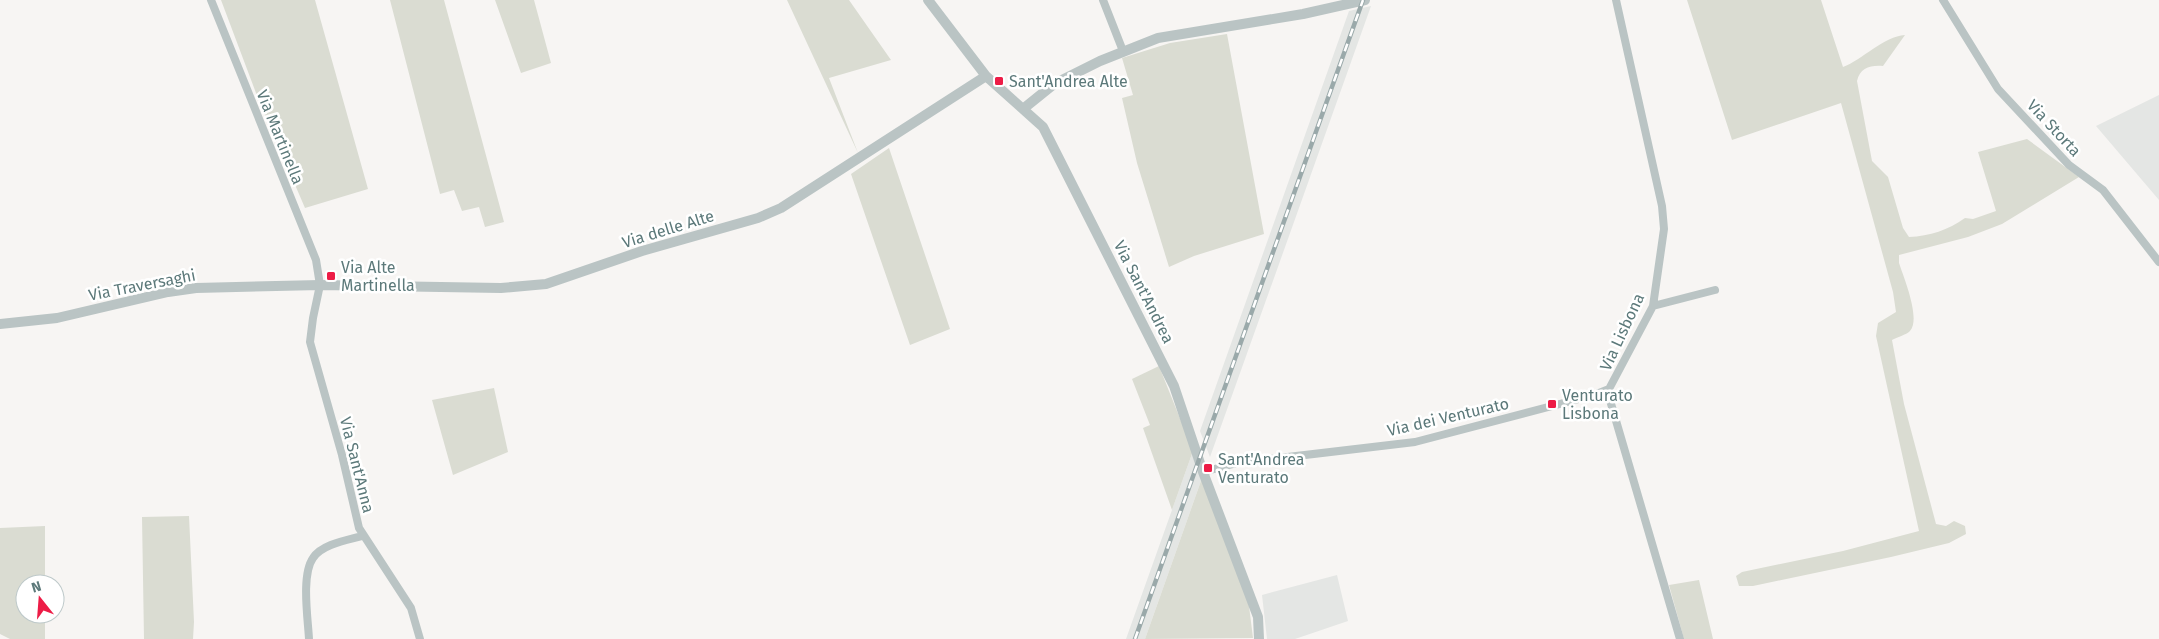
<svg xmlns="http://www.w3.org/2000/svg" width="2159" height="639" font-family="'Fira Sans',sans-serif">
<rect width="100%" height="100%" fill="#f7f5f3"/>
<!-- built -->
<path fill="#e4e6e4" d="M1371,6L1289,236L1210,457L1200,431L1271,231L1349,11Z
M2159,95V200L2096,126Z
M1193,451L1202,478L1145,639H1126Z
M1337,575L1348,621L1295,639H1267L1262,595Z"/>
<!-- green -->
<path fill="#dadcd2" d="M221,0H315L368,189L305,208L259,101Z
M390,0H444L504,222L485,227L479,207L462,211L454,190L440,194Z
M495,0H534L551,63L521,73Z
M787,0H849L891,60L829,78L858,153Z
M1687,0H1821L1843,67C1862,60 1884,36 1905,35L1883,66C1870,65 1860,68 1857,81L1872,161L1888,177L1903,228L1909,237C1930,236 1948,230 1965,218L1973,219L1996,211L1978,152L2027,139L2079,177L2002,224L1968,237L1899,255V263C1904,278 1921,319 1910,331C1906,335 1897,337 1892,340L1904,404L1936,524L1946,526L1954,521L1965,526L1966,534L1949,543L1891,557L1753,586H1739L1736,576L1742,572L1843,551L1919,531L1876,336L1878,323L1896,312L1893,292L1841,103L1732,140Z
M1227,34L1264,234L1194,256L1169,267L1137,163L1122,98L1133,95L1122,58L1170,43Z
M889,148L950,329L910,345L851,174Z
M1159,366L1193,451L1172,510L1143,428L1150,425L1132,379Z
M494,388L508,452L453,475L432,400Z
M1202,478L1248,598L1253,638L1145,639Z
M189,516L194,622L193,639H144L142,517Z
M45,526V584H25V614H45V639H10L0,634V528Z
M1699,580L1713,639H1684L1669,585Z"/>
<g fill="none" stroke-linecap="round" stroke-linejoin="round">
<!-- minor -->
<path stroke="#bac4c4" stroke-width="8" d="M211,0L316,260L320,285L313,318L310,342L342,455L359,528L411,608L420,639
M1103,0L1123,51
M1943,0L1998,89L2069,165L2103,190L2159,262
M1653,306L1715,290
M1607,390L1680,639
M1203,472L1237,463L1415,442L1594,395L1609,389L1653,306L1664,229L1662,206L1616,0
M309,639C308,619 301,575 313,558C322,544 348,540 362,536"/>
<!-- tertiary -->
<path stroke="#bac4c4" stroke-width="10" d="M928,0L986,76L1043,127L1174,386L1203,472L1258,617L1259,639
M1023,109L1054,84L1100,61L1158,38L1303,14L1365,0
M0,324L57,318L168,292L196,288L320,285L501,288L546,284L642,251L758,218L781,208L986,76"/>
<!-- rail casing -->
<g stroke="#9aa9aa" stroke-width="4.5">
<path id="rail" d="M1135,639L1363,0"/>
</g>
<!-- rail -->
<use href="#rail" stroke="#fff" stroke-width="2.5" stroke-dasharray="8" stroke-linecap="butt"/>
</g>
<!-- markers -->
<g fill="#ed1c46" stroke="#fff" stroke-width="2">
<rect x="994" y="76" width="10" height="10" rx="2.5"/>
<rect x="326" y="271" width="10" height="10" rx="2.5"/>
<rect x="1547" y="399" width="10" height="10" rx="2.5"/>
<rect x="1203" y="463" width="10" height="10" rx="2.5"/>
</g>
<g text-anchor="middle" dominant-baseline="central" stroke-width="5" stroke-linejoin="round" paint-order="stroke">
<!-- poi labels -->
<g font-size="16" fill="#5c797a" stroke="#fff" text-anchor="start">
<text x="1009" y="81">Sant'Andrea Alte</text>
<text x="341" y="267">Via Alte<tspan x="341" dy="18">Martinella</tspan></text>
<text x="1562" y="395">Venturato<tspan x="1562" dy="18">Lisbona</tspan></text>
<text x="1218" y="459">Sant'Andrea<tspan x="1218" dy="18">Venturato</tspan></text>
</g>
<!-- street labels -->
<g font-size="16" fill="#5c797a" stroke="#fff">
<text transform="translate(2054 128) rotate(47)">Via Storta</text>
<text transform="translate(280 137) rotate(68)">Via Martinella</text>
<text transform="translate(668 229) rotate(-17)">Via delle Alte</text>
<text transform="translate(142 285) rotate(-11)">Via Traversaghi</text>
<text transform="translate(1144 292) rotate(63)">Via Sant'Andrea</text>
<text transform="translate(1622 332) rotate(-65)">Via Lisbona</text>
<text transform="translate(1448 417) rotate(-13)">Via dei Venturato</text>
<text transform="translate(357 465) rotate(76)">Via Sant'Anna</text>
</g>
</g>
<!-- north arrow -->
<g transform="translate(40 599) rotate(343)"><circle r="24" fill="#ffffff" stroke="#bec9ca"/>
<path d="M0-4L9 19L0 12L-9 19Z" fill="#ed1c46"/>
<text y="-8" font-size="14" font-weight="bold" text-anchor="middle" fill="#5c797a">N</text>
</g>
</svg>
